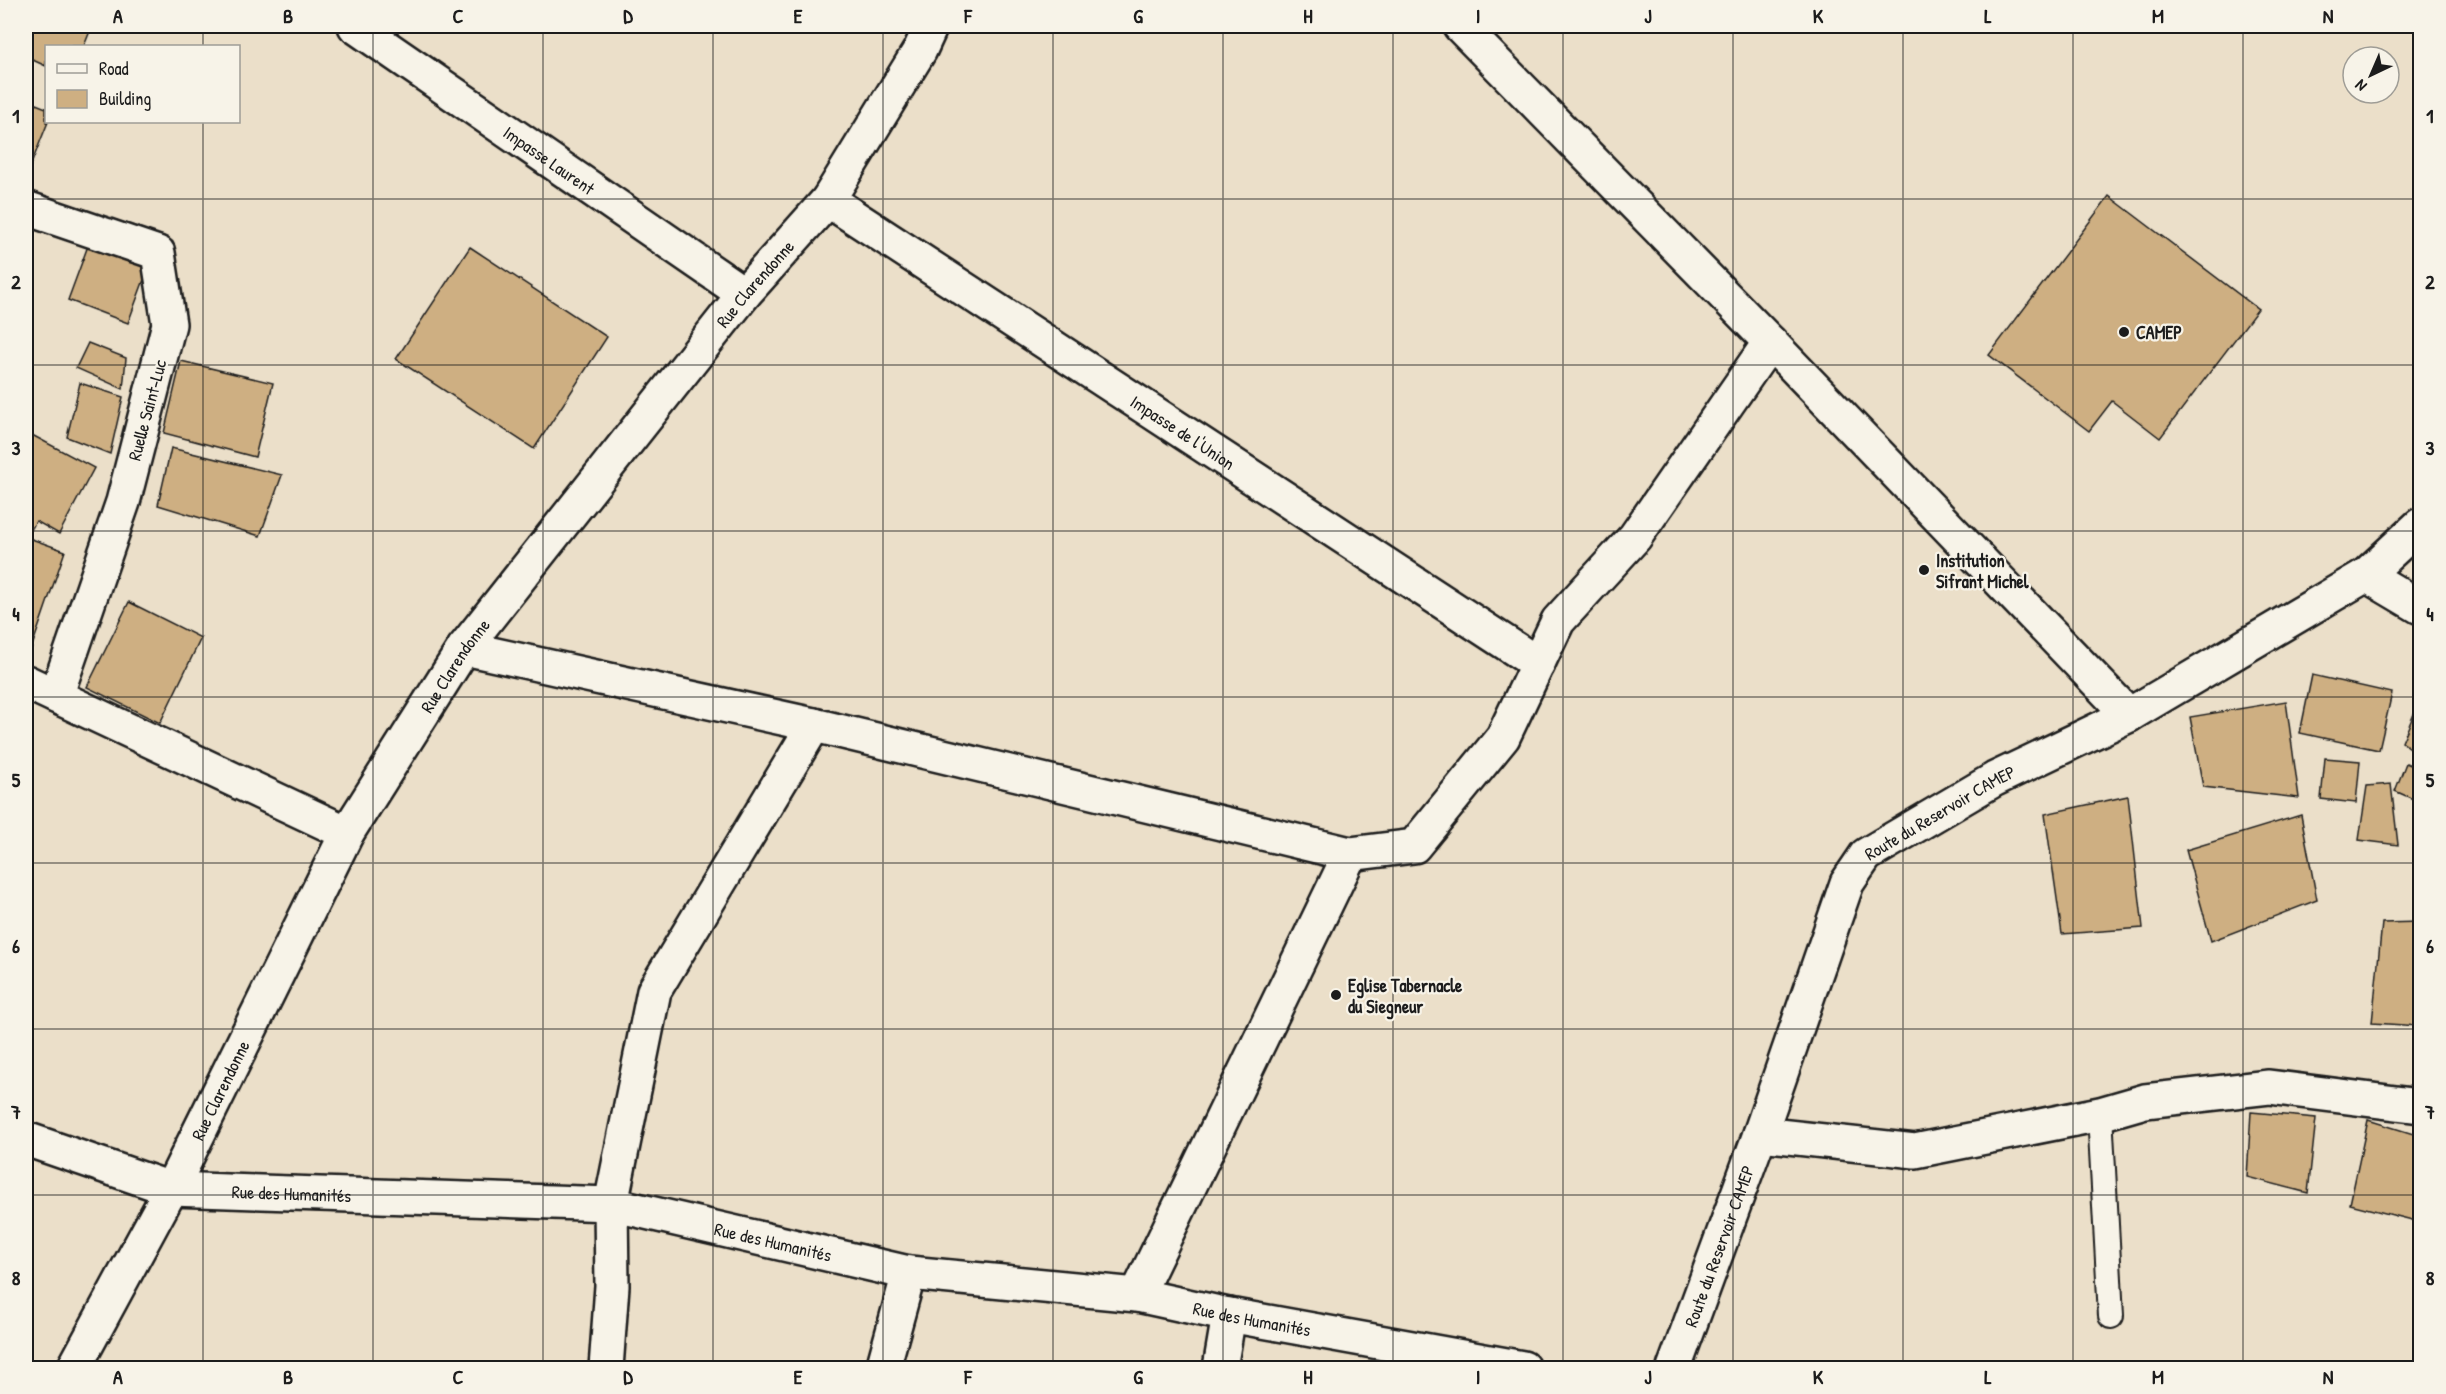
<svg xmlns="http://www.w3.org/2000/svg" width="2446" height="1394" font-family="'Patrick Hand',sans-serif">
<rect width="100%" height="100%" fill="#ebdfc9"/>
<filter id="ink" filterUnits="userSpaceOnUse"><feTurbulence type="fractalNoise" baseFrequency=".0167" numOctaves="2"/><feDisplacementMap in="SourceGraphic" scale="12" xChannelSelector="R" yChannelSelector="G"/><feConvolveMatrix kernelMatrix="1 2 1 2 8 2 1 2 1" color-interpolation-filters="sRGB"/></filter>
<g filter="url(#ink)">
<!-- building -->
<path fill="#ceaf82" stroke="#1c1c1c" stroke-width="1.5" d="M26,26H92L84,46H46V66L26,57Z
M26,100L46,108V122H48L26,177Z
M2109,196L2258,309L2160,438L2112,401L2089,431L1989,355Z
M89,243L149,266L128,323L68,300Z
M470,247L607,337L534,449L396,359Z
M88,343L126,358L123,389L76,368Z
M181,361L273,383L255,457L164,433Z
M80,383L123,397L110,454L67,437Z
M32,435L94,468L59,534L36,521L30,532L26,529V447Z
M171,448L282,475L260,536L158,505Z
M26,537L65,551L30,652L26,651Z
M129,602L201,638L160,723L87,687Z
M2312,675L2392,693L2379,750L2300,733Z
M2420,700V755L2402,742Z
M2286,701L2299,798L2203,787L2190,717Z
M2325,758L2360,761L2356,803L2321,799Z
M2406,763L2420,769V802L2395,791Z
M2391,784L2398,845L2359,840L2367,786Z
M2128,796L2143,928L2062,934L2045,814Z
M2301,815L2317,900L2211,941L2186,850Z
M2420,922V1026L2372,1023L2382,923Z
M2251,1112L2316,1118L2308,1193L2247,1177Z
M2368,1120L2420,1136V1222L2350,1204Z"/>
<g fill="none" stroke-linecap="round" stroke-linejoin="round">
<!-- lane casing -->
<g stroke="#1c1c1c" stroke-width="28">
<path id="lane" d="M2100,1114L2111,1316"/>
</g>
<!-- street casing -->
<g stroke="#1c1c1c" stroke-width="38">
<g id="street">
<path id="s1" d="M355,26L744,294"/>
<path d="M1460,26L1770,342L2129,715"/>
<path id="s2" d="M828,200L1538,664"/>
<path d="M26,208L158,253L169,324L123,502L56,696"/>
<path d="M2366,575L2420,607"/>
<path d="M464,648L814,725L1350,854L1414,846L1503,737L1558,621L1635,537L1770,342"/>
<path d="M26,682L347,833"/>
<path d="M1760,1134L1915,1151L2100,1114L2145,1101L2269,1087L2420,1106"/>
<path id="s3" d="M26,1139L171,1189L611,1204L909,1273L1137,1295L1229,1315L1523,1368"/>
<path d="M1137,1295L1350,854"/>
<path id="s4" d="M74,1368L171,1189L347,833L464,648L744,294L828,200L920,50L931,26"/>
<path d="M606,1368L612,1286L611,1204L654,991L814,725"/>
<path d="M883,1368L909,1273"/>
<path d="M1220,1368L1229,1315"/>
<path id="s5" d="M1674,1368L1760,1134L1847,883L1866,855L1995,779L2129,715L2366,575L2420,525"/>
</g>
</g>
<!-- lane -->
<use href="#lane" stroke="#f7f3e8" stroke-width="24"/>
<!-- street -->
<use href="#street" stroke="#f7f3e8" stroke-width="33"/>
</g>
</g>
<!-- grid -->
<path fill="none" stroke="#1c1c1c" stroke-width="1.5" stroke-opacity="0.55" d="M203,26V46M373,26V1368M543,26V1368M713,26V1368M883,26V1368M1053,26V1368M1223,26V1368M1393,26V1368M1563,26V1368M1733,26V1368M1903,26V1368M2073,26V1368M2243,26V1368M203,122V1368M26,199H2420M26,365H2420M26,531H2420M26,697H2420M26,863H2420M26,1029H2420M26,1195H2420"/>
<!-- markers -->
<g fill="#1c1c1c" stroke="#f7f3e8" stroke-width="2">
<circle cx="2124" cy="332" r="6"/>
<circle cx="1924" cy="570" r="6"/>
<circle cx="1336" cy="995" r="6"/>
</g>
<g text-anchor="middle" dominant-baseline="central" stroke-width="4.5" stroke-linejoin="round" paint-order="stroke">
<!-- street labels -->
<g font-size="18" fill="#1c1c1c" stroke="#f7f3e8">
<text stroke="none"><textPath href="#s1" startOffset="236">Impasse Laurent</textPath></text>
<text stroke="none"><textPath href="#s4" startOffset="1286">Rue Clarendonne</textPath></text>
<text transform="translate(147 410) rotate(-75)">Ruelle Saint-Luc</text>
<text stroke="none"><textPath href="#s2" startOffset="424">Impasse de l'Union</textPath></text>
<text stroke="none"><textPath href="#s4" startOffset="800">Rue Clarendonne</textPath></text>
<text stroke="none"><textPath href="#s5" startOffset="634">Route du Reservoir CAMEP</textPath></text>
<text stroke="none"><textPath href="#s4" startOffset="314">Rue Clarendonne</textPath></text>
<text stroke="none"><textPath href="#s3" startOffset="274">Rue des Humanités</textPath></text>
<text stroke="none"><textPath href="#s3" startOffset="760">Rue des Humanités</textPath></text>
<text stroke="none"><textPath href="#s5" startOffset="130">Route du Reservoir CAMEP</textPath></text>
<text stroke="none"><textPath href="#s3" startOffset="1246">Rue des Humanités</textPath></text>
</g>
<!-- poi labels -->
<g font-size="18" font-weight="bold" fill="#1c1c1c" stroke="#f7f3e8" text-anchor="start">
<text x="2136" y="332">CAMEP</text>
<text x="1936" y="560">Institution<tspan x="1936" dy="21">Sifrant Michel</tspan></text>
<text x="1348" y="985">Eglise Tabernacle<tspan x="1348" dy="21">du Siegneur</tspan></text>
</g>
</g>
<!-- margin -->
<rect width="2446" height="1394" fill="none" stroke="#f7f3e8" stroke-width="66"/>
<!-- legend -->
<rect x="45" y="45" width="195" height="78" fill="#f7f3e8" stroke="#9f9d96" stroke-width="1.5"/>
<rect x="57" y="64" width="30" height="9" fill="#f7f3e8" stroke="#9f9d96" stroke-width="1.5"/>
<text x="99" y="75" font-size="18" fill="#1c1c1c">Road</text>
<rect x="57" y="90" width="30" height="18" fill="#ceaf82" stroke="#9f9d96" stroke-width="1.5"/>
<text x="99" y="105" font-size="18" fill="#1c1c1c">Building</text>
<!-- north arrow -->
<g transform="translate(2371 75) rotate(224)"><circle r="28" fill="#f7f3e8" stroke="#9f9d96" stroke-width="1.5"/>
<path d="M0-4.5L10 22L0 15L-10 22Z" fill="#1c1c1c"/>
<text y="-9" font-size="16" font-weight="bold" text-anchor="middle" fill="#1c1c1c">N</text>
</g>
<rect x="33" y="33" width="2380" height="1328" fill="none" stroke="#1c1c1c" stroke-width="2"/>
<g font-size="20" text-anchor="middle" font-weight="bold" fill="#1c1c1c">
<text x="118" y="23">A</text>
<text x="288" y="23">B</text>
<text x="458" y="23">C</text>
<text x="628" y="23">D</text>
<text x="798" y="23">E</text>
<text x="968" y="23">F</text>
<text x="1138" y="23">G</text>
<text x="1308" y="23">H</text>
<text x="1478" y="23">I</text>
<text x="1648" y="23">J</text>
<text x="1818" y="23">K</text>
<text x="1988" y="23">L</text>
<text x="2158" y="23">M</text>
<text x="2328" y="23">N</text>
<text x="16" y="123">1</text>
<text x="2430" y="123">1</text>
<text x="16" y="289">2</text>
<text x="2430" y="289">2</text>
<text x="16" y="455">3</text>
<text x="2430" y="455">3</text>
<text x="16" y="621">4</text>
<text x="2430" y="621">4</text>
<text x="16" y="787">5</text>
<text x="2430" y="787">5</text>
<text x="16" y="953">6</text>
<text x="2430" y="953">6</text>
<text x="16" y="1119">7</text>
<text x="2430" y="1119">7</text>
<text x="16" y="1285">8</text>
<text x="2430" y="1285">8</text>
<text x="118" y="1384">A</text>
<text x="288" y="1384">B</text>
<text x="458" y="1384">C</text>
<text x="628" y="1384">D</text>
<text x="798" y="1384">E</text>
<text x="968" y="1384">F</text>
<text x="1138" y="1384">G</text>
<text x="1308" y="1384">H</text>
<text x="1478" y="1384">I</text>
<text x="1648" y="1384">J</text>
<text x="1818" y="1384">K</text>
<text x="1988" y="1384">L</text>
<text x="2158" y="1384">M</text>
<text x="2328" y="1384">N</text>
</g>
</svg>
